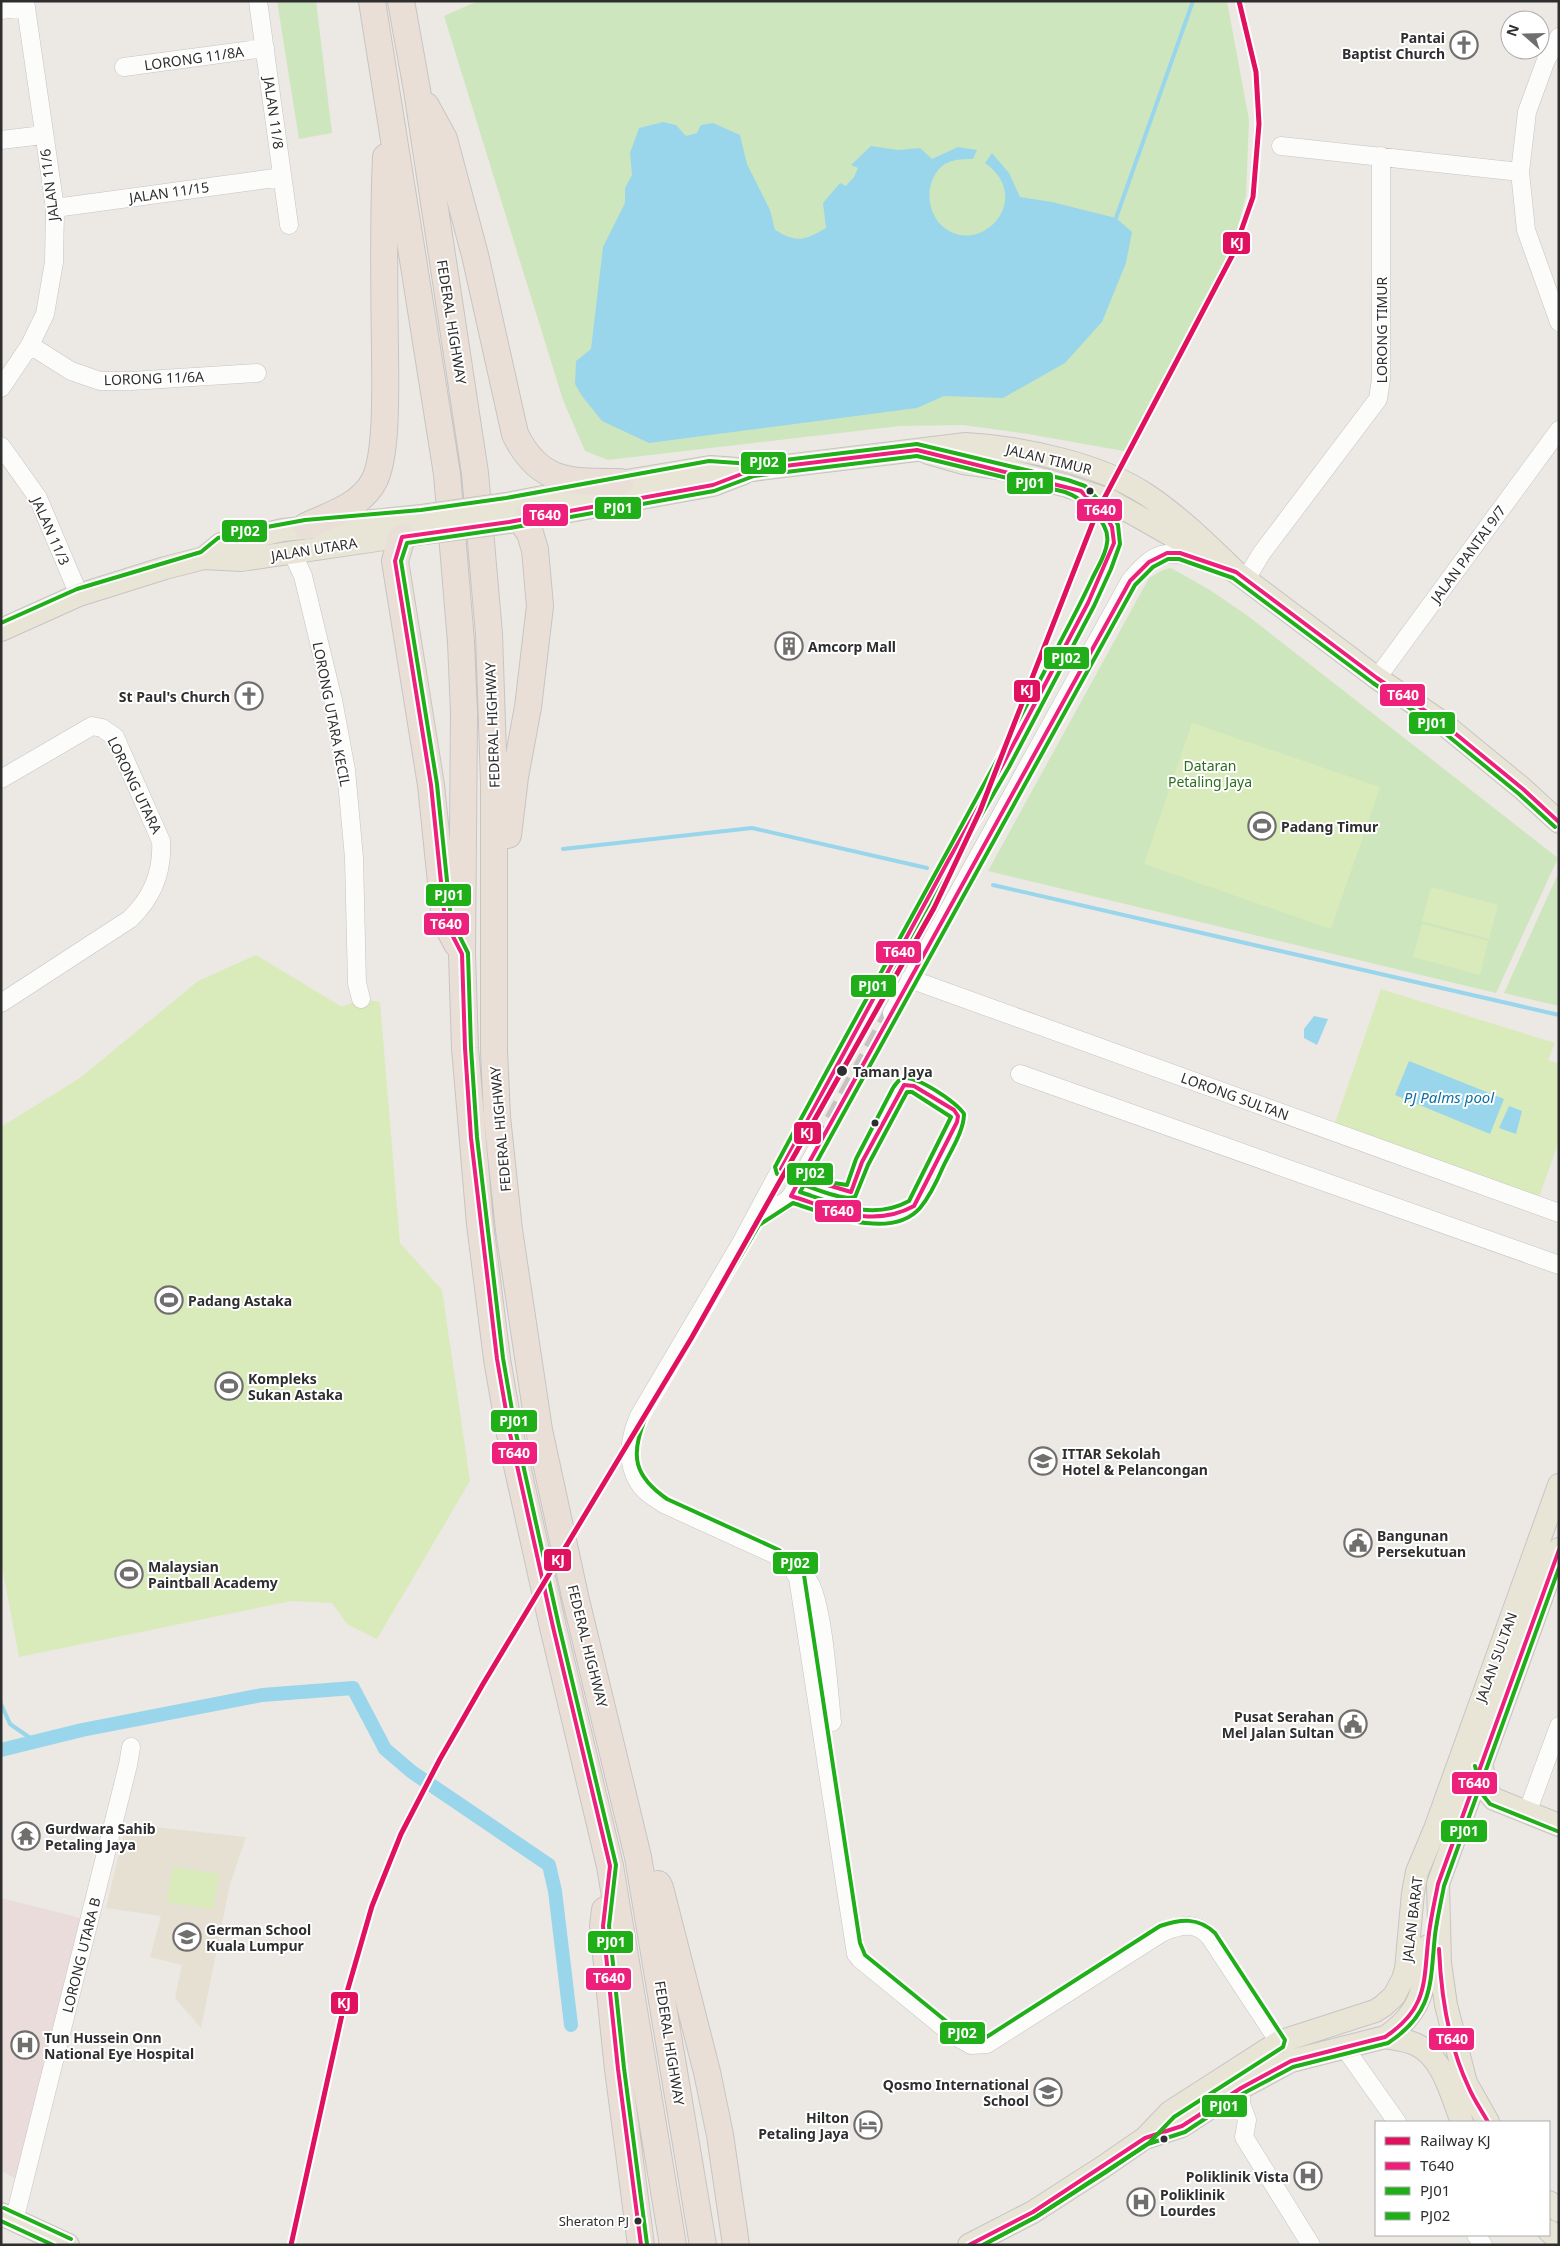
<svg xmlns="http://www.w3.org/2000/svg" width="1560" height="2246" font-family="'Noto Sans',sans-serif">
<rect width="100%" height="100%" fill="#ece8e4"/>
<!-- education -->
<path fill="#e6e0d3" d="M126,1824L246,1837L230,1884L201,2028L175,1998L182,1965L150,1957L161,1916L106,1908Z"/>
<!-- medical -->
<path fill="#e9dcdb" d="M1,1898L80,1918L15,2178L1,2171Z"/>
<!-- green -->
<path fill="#cee6be" d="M277,1H316L332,133L299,139Z
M478,1H1227L1249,120L1246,196L1230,256L1124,451L1028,434L963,425L900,426L608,460L585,451L563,400L444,16Z
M1171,568L1210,590L1248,616L1558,858L1496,993L988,871L1149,578L1163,570Z
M1557,876L1559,878V1006L1504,993Z"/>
<!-- pitch -->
<path fill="#d9eabb" d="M1192,723L1380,787L1331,929L1144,864Z
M1431,887L1498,905L1489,939L1422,921Z
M1422,924L1488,941L1480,975L1413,957Z
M256,955L342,1007L361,999L380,1002L400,1243L442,1290L470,1481L377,1639L347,1624L332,1603L291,1601L19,1657L1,1561V1127L80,1078L198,981Z
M1381,989L1555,1043L1548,1060L1559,1064V1141L1539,1197L1334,1126Z
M173,1867L219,1874L213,1909L167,1902Z"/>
<!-- water -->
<path fill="#99d6ec" d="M663,122L676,125L686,136L697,133L701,125L713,123L740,135L747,164L770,210L775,230C798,243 803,241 826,228L823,203L840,183L846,186L854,177L858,168L851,165L871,146L898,150L920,148L932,159L958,147L977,150L973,159C962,159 950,159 941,167C922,186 927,220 951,232C987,250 1032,196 985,163L992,153L1009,173L1020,197L1052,202L1116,218L1132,232L1126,263L1102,322L1065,363L1003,398L944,396L917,408L649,443L602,421L582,396L575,384L576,361L591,349L603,247L625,203V188L632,175L630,153L639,128Z
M1314,1016L1328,1019L1317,1045L1304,1038V1029Z
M1409,1061L1504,1099L1490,1134L1395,1095Z
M1509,1106L1522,1111L1516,1134L1499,1128Z"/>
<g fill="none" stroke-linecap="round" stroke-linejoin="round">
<!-- stream -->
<path stroke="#99d6ec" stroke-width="4" d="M1116,218L1193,1
M563,849L752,828L927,868
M993,885L1559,1015
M1,1704L10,1724L36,1742"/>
<!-- canal -->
<path stroke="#99d6ec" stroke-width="14" d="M1,1750L82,1730L262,1695L353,1688L385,1749L412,1772L549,1865L555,1891L571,2025"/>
<!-- minor-tunnel -->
<path stroke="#c6c3c0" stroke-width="18" stroke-dasharray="18 9" stroke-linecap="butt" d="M800,1133L872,1001
M820,1144L892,1013"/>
<!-- minor casing -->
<g stroke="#c5c4c5" stroke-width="19">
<path id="minor" d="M258,1L289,225
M1,10L26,7
M1559,37L1546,60L1527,112L1520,172L1526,230L1559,322
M124,67L265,48
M1,140L43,135
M1281,146L1520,172
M55,208L282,177
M30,345L71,371L100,381H131L257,373
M1,388L30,345L45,314L54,262L55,208L25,1
M1,446L38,498L79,595
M292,552L303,576L333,700L346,770L354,858L357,983L361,999
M1246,579L1261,554L1378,399L1381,379V156
M1377,678L1559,430
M1,779L92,726L102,728L115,737L161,841C163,872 153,897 130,919L1,1003
M910,979L1559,1213
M872,1001L1003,764L1088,603L1105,566L1114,543L1112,527L1107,518L1081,491
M892,1013L1130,581C1154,552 1165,548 1200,560
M1020,1074L1559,1265
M800,1133L741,1243L639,1416C629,1439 625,1466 642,1487C647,1494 657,1499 664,1504L776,1555L792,1568L798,1578L856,1954L860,1959L953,2035L971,2045L987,2044L1163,1932C1181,1925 1196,1921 1210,1937L1279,2042
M754,1219L785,1202L791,1196L820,1144
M800,1575C803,1577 807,1579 809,1582C823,1603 829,1693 832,1722
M1527,1813L1559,1726
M1344,2047L1397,2122
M1241,2088V2104L1247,2120L1244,2137L1311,2245
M14,2221L128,1765L131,1747
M1476,2235L1483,2245"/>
</g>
<!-- major casing -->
<g stroke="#c6c5c4" stroke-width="24">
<path id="major" d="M928,453L963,463L999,468L1067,486L1109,500L1236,572L1377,678L1440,721L1523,789L1559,822
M507,504L620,482L710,467L752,470L966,444C1021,447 1101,464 1147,495C1180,517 1208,545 1236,572
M509,522L713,485L744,473
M204,558L221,544L283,530L422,516
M1,630L79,595L165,568L204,558L241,560L418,534
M1481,1764L1488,1792L1494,1799L1559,1825
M1385,2037C1395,2039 1406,2040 1415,2044C1443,2056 1452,2097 1462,2122
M1488,2122L1466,2083L1446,2005L1440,1963L1438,1884L1559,1549
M1148,2137L1182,2126L1241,2088L1291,2061L1385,2037C1421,2014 1426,1986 1428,1946
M1549,2202L1559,2211
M1,2214L68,2245
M1549,2231L1559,2240
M969,2245L1033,2212L1103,2167L1145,2138L1170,2112L1279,2042L1375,2011L1383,2006L1394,1996L1403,1979L1406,1969L1413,1893L1417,1872L1435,1829L1559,1485"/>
</g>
<!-- highway casing -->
<g stroke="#c6c5c4" stroke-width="28">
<path id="highway" d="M372,1L447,474L461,642L464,713L462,954L465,1048L480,1224L497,1359L510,1434L553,1627L610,1866L673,2245
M401,1L417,90L475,473L489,634L494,783V1051L497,1117L509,1230L539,1430L575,1596L638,1857L703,2245
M426,106L444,139L475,255L515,434C539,484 571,482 620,482
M306,526C330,515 361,506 374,481C388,454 385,382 385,350C384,286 383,221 386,157
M402,537L395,561L431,785L445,921L457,944
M508,835L515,777L528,707L540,606L535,550L530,533L520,519
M658,1884L660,1888L707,2072L720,2135L736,2245
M605,1910L603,1926L618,2069L641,2245"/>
</g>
<!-- minor -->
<use href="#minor" stroke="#fcfcfb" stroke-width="18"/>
<!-- major -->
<use href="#major" stroke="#e8e4d6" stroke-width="22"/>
<!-- highway -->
<use href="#highway" stroke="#eadfd6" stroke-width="26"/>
<!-- major-bridge casing -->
<g stroke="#c6c5c4" stroke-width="24" stroke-linecap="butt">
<path id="major-bridge" d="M422,516L507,504
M424,533L509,522"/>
</g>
<!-- major-bridge -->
<use href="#major-bridge" stroke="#e8e4d6" stroke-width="22"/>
<!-- bus-1 casing -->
<g stroke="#fff" stroke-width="8">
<path id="bus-1" d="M904,1085L914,1086L954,1110L958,1116L957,1122L914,1206C872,1229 833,1209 791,1196L801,1177L851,1192L862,1162Z
M801,1177L1130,581L1149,562L1167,553H1180L1236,572L1377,678L1440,721L1523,789L1559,822
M1439,1949C1441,1996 1449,2046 1469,2088C1474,2100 1482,2111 1488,2122
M641,2245L618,2069L603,1926L610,1866L553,1627L510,1434L497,1359L471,1138L465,1048L462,954L445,921L431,785L395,561L402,537L509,522L713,485L752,470L917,450L1081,491L1107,518L1112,527L1114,543L1088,603L1003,764L948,861L781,1169L801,1177
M969,2245L1033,2212L1145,2138L1182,2126L1241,2088L1291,2061L1385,2037C1430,2007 1423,1980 1429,1933C1431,1917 1435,1900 1438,1884L1559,1550"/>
</g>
<!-- bus-2 casing -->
<g stroke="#fff" stroke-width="8">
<path id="bus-2" d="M907,1092H912L951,1117L909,1201C873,1221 836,1204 800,1192L804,1185C816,1189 844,1201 855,1197L868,1165Z
M810,1174L1135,585L1153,567L1168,559H1179L1233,578L1373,683L1436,726L1519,794L1555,827
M1475,1766L1482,1794L1490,1804L1557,1831
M1,2221L53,2245
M647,2244L624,2068L609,1926L616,1865L559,1626L516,1433L503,1358L477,1137L471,1048L468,953L451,919L437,784L401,561L407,543L510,528L714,491L754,476L917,456L1065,492C1082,498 1111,522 1107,543C1106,555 1097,568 1092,579C1074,618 1053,655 1033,693C949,852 860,1008 775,1167L777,1174L792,1180
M983,2245L1036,2217L1148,2144L1185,2132L1244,2093L1293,2067L1388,2043C1434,2013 1430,1984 1435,1935C1437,1919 1441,1902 1444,1886L1559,1568"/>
</g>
<!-- bus-3 casing -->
<g stroke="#fff" stroke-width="8">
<path id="bus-3" d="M1,623L77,589L201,552L218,538L245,531L305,520L421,510L506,498L709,461L752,464L917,444L1068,480L1085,486L1112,514L1118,525L1120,544L1111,569L1094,606L1009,767L953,864L790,1166L834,1183L847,1185L856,1159L893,1088C895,1085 898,1081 901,1079C914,1073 958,1103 964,1114C964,1131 950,1152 943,1167C937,1181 930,1196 920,1208C891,1241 827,1214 793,1203L759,1225L645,1419C630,1456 634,1476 667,1499L779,1550L796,1564L804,1575L860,1943L865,1955L957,2030L972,2039L985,2038L1160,1926C1181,1919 1198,1917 1215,1933L1285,2040L1283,2047L1174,2117L1149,2143L1106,2172L1036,2217L983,2245
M4,2208L71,2239"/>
</g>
<!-- bus-1 -->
<use href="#bus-1" stroke="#ed207b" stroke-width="4"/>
<!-- bus-2 -->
<use href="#bus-2" stroke="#20af19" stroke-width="4"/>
<!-- bus-3 -->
<use href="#bus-3" stroke="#20af19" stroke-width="4"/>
<!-- rail-1 casing -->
<g stroke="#fff" stroke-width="9">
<path id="rail-1" d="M291,2245L347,1992L372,1906L401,1834L440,1759L483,1684L692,1337L934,908L980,811L1097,512L1233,254L1253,197L1259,124L1256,72L1239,1"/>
</g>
<!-- rail-1 -->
<use href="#rail-1" stroke="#e0115f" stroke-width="5"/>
</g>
<!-- icons -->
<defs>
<g id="church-ring" transform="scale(1.4375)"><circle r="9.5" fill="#fff" stroke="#706f6e" stroke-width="1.5"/><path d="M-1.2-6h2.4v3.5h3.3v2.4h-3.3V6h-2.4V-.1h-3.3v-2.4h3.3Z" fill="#706f6e"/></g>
<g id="building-ring" transform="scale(1.4375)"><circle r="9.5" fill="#fff" stroke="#706f6e" stroke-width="1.5"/><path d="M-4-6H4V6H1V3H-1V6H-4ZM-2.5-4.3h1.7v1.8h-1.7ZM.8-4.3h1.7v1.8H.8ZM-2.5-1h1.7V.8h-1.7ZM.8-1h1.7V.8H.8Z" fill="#706f6e"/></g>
<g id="stadium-ring" transform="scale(1.4375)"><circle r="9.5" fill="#fff" stroke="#706f6e" stroke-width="1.5"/><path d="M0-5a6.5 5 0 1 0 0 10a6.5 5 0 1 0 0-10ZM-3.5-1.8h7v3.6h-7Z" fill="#706f6e"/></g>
<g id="university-ring" transform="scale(1.4375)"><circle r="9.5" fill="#fff" stroke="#706f6e" stroke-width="1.5"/><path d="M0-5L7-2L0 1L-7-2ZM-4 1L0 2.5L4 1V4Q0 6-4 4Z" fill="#706f6e"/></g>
<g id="civic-ring" transform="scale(1.4375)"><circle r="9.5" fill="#fff" stroke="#706f6e" stroke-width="1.5"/><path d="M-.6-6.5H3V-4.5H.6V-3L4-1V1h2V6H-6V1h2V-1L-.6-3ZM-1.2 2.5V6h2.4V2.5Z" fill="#706f6e"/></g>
<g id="temple-ring" transform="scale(1.4375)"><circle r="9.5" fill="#fff" stroke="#706f6e" stroke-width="1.5"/><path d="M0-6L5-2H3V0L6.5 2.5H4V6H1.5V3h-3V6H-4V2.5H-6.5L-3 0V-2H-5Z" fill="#706f6e"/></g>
<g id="school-ring" transform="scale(1.4375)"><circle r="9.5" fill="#fff" stroke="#706f6e" stroke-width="1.5"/><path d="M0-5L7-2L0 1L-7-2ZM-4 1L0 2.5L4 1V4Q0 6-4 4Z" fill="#706f6e"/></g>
<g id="hospital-ring" transform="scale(1.4375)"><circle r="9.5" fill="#fff" stroke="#706f6e" stroke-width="1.5"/><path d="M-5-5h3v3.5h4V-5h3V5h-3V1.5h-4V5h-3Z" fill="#706f6e"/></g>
<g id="hotel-ring" transform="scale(1.4375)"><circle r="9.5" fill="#fff" stroke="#706f6e" stroke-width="1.5"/><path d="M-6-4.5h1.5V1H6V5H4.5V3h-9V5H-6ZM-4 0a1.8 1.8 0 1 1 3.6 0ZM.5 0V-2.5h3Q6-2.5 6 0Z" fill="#706f6e"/></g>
</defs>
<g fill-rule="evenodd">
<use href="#church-ring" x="1464" y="45"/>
<use href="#building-ring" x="789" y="646"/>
<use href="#church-ring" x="249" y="696"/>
<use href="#stadium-ring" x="1262" y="826"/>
<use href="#stadium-ring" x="169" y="1300"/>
<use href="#stadium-ring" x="229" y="1386"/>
<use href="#university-ring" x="1043" y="1461"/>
<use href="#civic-ring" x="1358" y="1543"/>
<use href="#stadium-ring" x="129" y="1574"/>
<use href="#civic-ring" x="1353" y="1724"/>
<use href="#temple-ring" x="26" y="1836"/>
<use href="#school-ring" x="187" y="1937"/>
<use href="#hospital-ring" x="25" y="2045"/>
<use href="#university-ring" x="1048" y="2092"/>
<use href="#hotel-ring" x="868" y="2125"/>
<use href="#hospital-ring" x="1308" y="2176"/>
<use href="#hospital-ring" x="1141" y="2202"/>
</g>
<!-- markers -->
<g fill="#2e2e2e" stroke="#fff" stroke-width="2">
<circle cx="1090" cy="491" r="4.5"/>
<circle cx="842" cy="1071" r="6"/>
<circle cx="875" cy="1123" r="4.5"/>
<circle cx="1164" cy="2139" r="4.5"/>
<circle cx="638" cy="2221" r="4.5"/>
</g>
<g text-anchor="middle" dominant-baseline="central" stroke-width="4" stroke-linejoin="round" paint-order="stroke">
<!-- bus labels -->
<g font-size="13" fill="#2e2e2e" stroke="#fff" text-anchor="end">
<text x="629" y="2221">Sheraton PJ</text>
</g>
<!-- poi labels -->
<g font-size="14" font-weight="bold" fill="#2e2e2e" stroke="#fff" text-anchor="start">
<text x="1445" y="37" text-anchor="end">Pantai<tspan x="1445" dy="16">Baptist Church</tspan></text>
<text x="808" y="646">Amcorp Mall</text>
<text x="230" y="696" text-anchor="end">St Paul's Church</text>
<text x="1281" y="826">Padang Timur</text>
<text x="188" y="1300">Padang Astaka</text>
<text x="248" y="1378">Kompleks<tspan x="248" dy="16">Sukan Astaka</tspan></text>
<text x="1062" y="1453">ITTAR Sekolah<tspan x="1062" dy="16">Hotel &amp; Pelancongan</tspan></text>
<text x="1377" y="1535">Bangunan<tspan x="1377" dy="16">Persekutuan</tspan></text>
<text x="148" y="1566">Malaysian<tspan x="148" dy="16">Paintball Academy</tspan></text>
<text x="1334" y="1716" text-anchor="end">Pusat Serahan<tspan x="1334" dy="16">Mel Jalan Sultan</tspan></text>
<text x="45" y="1828">Gurdwara Sahib<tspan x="45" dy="16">Petaling Jaya</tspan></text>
<text x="206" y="1929">German School<tspan x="206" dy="16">Kuala Lumpur</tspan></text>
<text x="44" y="2037">Tun Hussein Onn<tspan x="44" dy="16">National Eye Hospital</tspan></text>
<text x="1029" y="2084" text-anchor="end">Qosmo International<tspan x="1029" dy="16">School</tspan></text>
<text x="849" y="2117" text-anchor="end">Hilton<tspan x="849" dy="16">Petaling Jaya</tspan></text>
<text x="1289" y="2176" text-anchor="end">Poliklinik Vista</text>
<text x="1160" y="2194">Poliklinik<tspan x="1160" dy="16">Lourdes</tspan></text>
</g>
<!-- street labels -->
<g font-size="14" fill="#2e2e2e" stroke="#fff">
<text transform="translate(194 58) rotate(-8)">LORONG 11/8A</text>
<text transform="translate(274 113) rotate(82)">JALAN 11/8</text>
<text transform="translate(49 185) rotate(-97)">JALAN 11/6</text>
<text transform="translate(169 192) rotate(-8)">JALAN 11/15</text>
<text transform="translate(452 322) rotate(81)">FEDERAL HIGHWAY</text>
<text transform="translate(1381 330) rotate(-90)">LORONG TIMUR</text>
<text transform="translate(154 378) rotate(-2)">LORONG 11/6A</text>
<text transform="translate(1049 459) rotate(14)">JALAN TIMUR</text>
<text transform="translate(51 531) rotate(66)">JALAN 11/3</text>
<text transform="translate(314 549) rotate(-9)">JALAN UTARA</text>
<text transform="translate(1468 554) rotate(-54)">JALAN PANTAI 9/7</text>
<text transform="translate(332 714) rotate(79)">LORONG UTARA KECIL</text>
<text transform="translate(492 725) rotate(-92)">FEDERAL HIGHWAY</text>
<text transform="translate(135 785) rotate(64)">LORONG UTARA</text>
<text transform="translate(1235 1096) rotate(20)">LORONG SULTAN</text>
<text transform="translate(500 1129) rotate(-95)">FEDERAL HIGHWAY</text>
<text transform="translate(588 1646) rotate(76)">FEDERAL HIGHWAY</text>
<text transform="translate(1496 1657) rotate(-70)">JALAN SULTAN</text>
<text transform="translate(1412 1919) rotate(-83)">JALAN BARAT</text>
<text transform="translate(81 1955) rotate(-76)">LORONG UTARA B</text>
<text transform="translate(670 2043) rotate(81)">FEDERAL HIGHWAY</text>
</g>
<!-- park labels -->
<g font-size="14" fill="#2c6e1b" stroke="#fff">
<text x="1210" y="765">Dataran<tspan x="1210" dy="16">Petaling Jaya</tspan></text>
</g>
<!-- stop labels -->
<g font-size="14" font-weight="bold" fill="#2e2e2e" stroke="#fff" text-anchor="start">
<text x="853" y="1071">Taman Jaya</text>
</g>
<!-- water labels -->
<g font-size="15" font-style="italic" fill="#0d6fa3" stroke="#fff">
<text x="1449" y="1097">PJ Palms pool</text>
</g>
</g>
<g stroke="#fff" stroke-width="2">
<rect x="1222" y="231" width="29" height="24" rx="5" fill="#e0115f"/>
<rect x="740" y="451" width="47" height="24" rx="5" fill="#20af19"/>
<rect x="1006" y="471" width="48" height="24" rx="5" fill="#20af19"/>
<rect x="594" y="496" width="48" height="24" rx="5" fill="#20af19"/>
<rect x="1076" y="498" width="47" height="24" rx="5" fill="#ed207b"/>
<rect x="522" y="503" width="47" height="24" rx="5" fill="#ed207b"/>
<rect x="221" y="519" width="47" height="24" rx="5" fill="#20af19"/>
<rect x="1043" y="646" width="47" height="24" rx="5" fill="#20af19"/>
<rect x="1013" y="679" width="28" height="24" rx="5" fill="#e0115f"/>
<rect x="1379" y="683" width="47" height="24" rx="5" fill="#ed207b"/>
<rect x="1408" y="711" width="48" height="24" rx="5" fill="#20af19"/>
<rect x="425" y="883" width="47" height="24" rx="5" fill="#20af19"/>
<rect x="423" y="912" width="47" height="24" rx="5" fill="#ed207b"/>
<rect x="875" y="940" width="47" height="24" rx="5" fill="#ed207b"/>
<rect x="850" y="974" width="47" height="24" rx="5" fill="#20af19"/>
<rect x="793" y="1121" width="29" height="24" rx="5" fill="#e0115f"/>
<rect x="786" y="1162" width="48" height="24" rx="5" fill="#20af19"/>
<rect x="814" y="1199" width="48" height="24" rx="5" fill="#ed207b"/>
<rect x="490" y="1409" width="48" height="24" rx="5" fill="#20af19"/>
<rect x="491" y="1441" width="47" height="24" rx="5" fill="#ed207b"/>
<rect x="543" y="1548" width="29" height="24" rx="5" fill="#e0115f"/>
<rect x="772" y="1551" width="47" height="24" rx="5" fill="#20af19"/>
<rect x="1451" y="1771" width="47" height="24" rx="5" fill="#ed207b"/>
<rect x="1440" y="1819" width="48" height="24" rx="5" fill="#20af19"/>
<rect x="587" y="1930" width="47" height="24" rx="5" fill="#20af19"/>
<rect x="585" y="1967" width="47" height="24" rx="5" fill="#ed207b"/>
<rect x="330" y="1991" width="29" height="24" rx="5" fill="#e0115f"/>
<rect x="939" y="2021" width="47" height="24" rx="5" fill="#20af19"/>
<rect x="1428" y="2027" width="47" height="24" rx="5" fill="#ed207b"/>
<rect x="1201" y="2094" width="47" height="24" rx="5" fill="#20af19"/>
</g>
<g font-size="14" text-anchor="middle" font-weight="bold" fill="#fff">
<text x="1237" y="248">KJ</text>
<text x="764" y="467">PJ02</text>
<text x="1030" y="488">PJ01</text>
<text x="618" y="513">PJ01</text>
<text x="1100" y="515">T640</text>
<text x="545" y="520">T640</text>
<text x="245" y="536">PJ02</text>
<text x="1066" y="663">PJ02</text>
<text x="1027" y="695">KJ</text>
<text x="1403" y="700">T640</text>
<text x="1432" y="728">PJ01</text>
<text x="449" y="900">PJ01</text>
<text x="446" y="929">T640</text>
<text x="899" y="957">T640</text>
<text x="873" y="991">PJ01</text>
<text x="807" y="1138">KJ</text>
<text x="810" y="1178">PJ02</text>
<text x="838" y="1216">T640</text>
<text x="514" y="1426">PJ01</text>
<text x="514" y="1458">T640</text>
<text x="558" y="1565">KJ</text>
<text x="795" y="1568">PJ02</text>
<text x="1474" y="1788">T640</text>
<text x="1464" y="1836">PJ01</text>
<text x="611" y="1947">PJ01</text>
<text x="609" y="1983">T640</text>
<text x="344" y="2008">KJ</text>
<text x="962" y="2038">PJ02</text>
<text x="1452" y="2044">T640</text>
<text x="1224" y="2111">PJ01</text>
</g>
<!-- border -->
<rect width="1560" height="2246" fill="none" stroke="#2e2e2e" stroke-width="5"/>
<!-- legend -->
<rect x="1375" y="2121" width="175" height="115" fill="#ffffff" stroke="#ababab"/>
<rect x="1385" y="2137" width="25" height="8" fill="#e0115f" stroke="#ababab"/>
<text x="1420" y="2146" font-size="15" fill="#2e2e2e">Railway KJ</text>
<rect x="1385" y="2162" width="25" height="8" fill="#ed207b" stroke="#ababab"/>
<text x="1420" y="2171" font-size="15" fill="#2e2e2e">T640</text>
<rect x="1385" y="2187" width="25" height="8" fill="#20af19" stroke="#ababab"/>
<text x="1420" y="2196" font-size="15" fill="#2e2e2e">PJ01</text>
<rect x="1385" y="2212" width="25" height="8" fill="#20af19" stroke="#ababab"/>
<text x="1420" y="2221" font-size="15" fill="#2e2e2e">PJ02</text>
<!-- north arrow -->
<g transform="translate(1525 35) rotate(290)"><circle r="24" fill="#ffffff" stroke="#ababab"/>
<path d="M0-4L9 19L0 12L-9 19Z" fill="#706f6e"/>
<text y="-8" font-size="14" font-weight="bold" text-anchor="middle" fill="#2e2e2e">N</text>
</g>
</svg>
